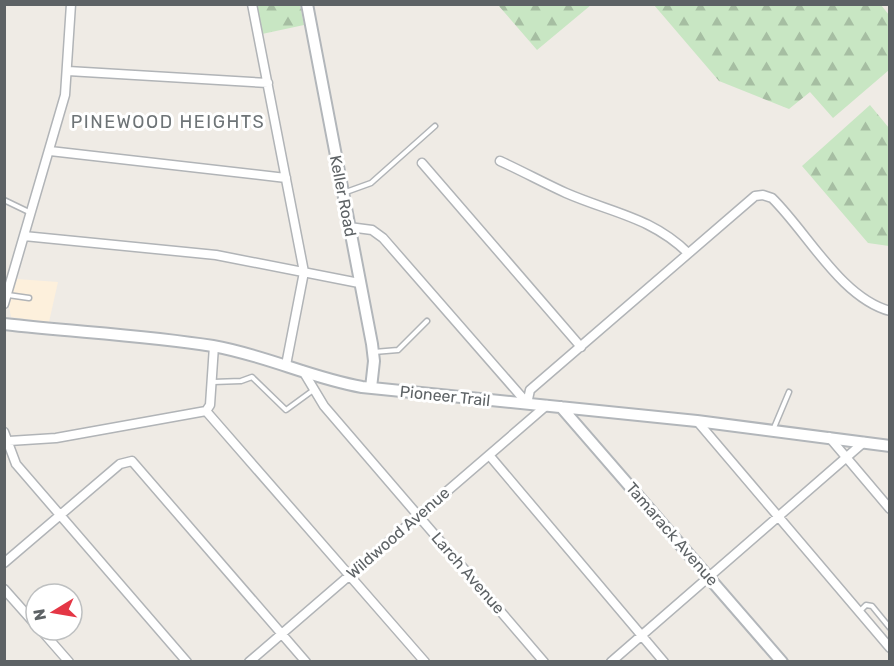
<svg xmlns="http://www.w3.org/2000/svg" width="894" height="666" font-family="Rubik,sans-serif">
<defs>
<pattern id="forest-firs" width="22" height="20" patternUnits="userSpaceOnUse" patternTransform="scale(1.5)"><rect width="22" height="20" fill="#c8e6c3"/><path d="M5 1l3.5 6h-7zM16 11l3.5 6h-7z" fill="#a6bea2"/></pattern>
</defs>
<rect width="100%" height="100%" fill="#efebe5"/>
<!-- commercial -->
<path fill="#fdf0dc" d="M17,279L58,282L49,322L11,317L9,306Z"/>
<!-- forest -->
<path fill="url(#forest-firs)" d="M256,5H300L304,25L262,34Z
M498,5H591L537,50Z
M654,5H881L889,15V70L833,118L810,92L789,109L719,81Z
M870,105L889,128V246L868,243L802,166Z"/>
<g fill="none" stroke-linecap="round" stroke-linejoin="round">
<!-- lane casing -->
<g stroke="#b1b4b7" stroke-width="7">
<path id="lane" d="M346,192L371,183L435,126
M4,200L31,213
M8,295L29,298
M374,352L398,350L427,321
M213,382L241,381L252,377L286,410L312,391
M773,430L789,392
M859,612L866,605L872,606L890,628"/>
</g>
<!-- street casing -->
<g stroke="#b1b4b7" stroke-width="11">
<path id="street" d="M252,4L304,272L286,365
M68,71L268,83
M50,151L286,178
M500,161C522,171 544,183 566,193C612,213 651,217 688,253
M422,163L581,347
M349,227L372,230L383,238L527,403
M24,236L216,255L359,283
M4,304L65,95L71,4
M303,371L324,406L544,662
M527,404L530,390L755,196L763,195L772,198C807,232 841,298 890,311
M206,411L425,662
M697,421L890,648
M4,432L16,464L187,662
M829,437L890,509
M9,441L56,438L206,411L210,405L214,346
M489,455L664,662
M4,563L120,464L132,461L306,662
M4,589L36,625
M41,630L69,662
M249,662L547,405
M611,662L864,442"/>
</g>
<!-- secondary casing -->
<g stroke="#b2b6ba" stroke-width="14">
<path id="secondary" d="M307,4L372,344L374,361L371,388
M4,324C74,332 144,335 213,346C265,355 311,378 362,387L697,421L890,446
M561,407L782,662"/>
</g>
<!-- lane -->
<use href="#lane" stroke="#fff" stroke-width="4"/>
<!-- street -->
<use href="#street" stroke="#fff" stroke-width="8"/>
<!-- secondary -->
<use href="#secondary" stroke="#fff" stroke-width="10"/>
</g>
<g text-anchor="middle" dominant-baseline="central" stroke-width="6" stroke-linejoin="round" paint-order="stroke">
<!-- street labels -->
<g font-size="16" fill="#5d6265" stroke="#fff">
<text transform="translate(343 196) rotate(79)">Keller Road</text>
<text transform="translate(445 396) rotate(6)">Pioneer Trail</text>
<text transform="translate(398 533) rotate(-41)">Wildwood Avenue</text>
<text transform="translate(672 534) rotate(49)">Tamarack Avenue</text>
<text transform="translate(468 573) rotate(49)">Larch Avenue</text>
</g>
<!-- neighbourhood labels -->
<g font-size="18" letter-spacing="1.5" fill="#6e7477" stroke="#fff">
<text x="168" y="122">PINEWOOD HEIGHTS</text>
</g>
</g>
<!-- border -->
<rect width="894" height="666" fill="none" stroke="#5d6265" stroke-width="12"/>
<!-- north arrow -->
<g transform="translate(54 612) rotate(259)"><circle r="28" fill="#ffffff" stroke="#bec0c1" stroke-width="1.5"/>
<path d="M0-4.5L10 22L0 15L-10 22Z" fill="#e43645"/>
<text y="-9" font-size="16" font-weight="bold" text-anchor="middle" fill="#5d6265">N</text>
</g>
</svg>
